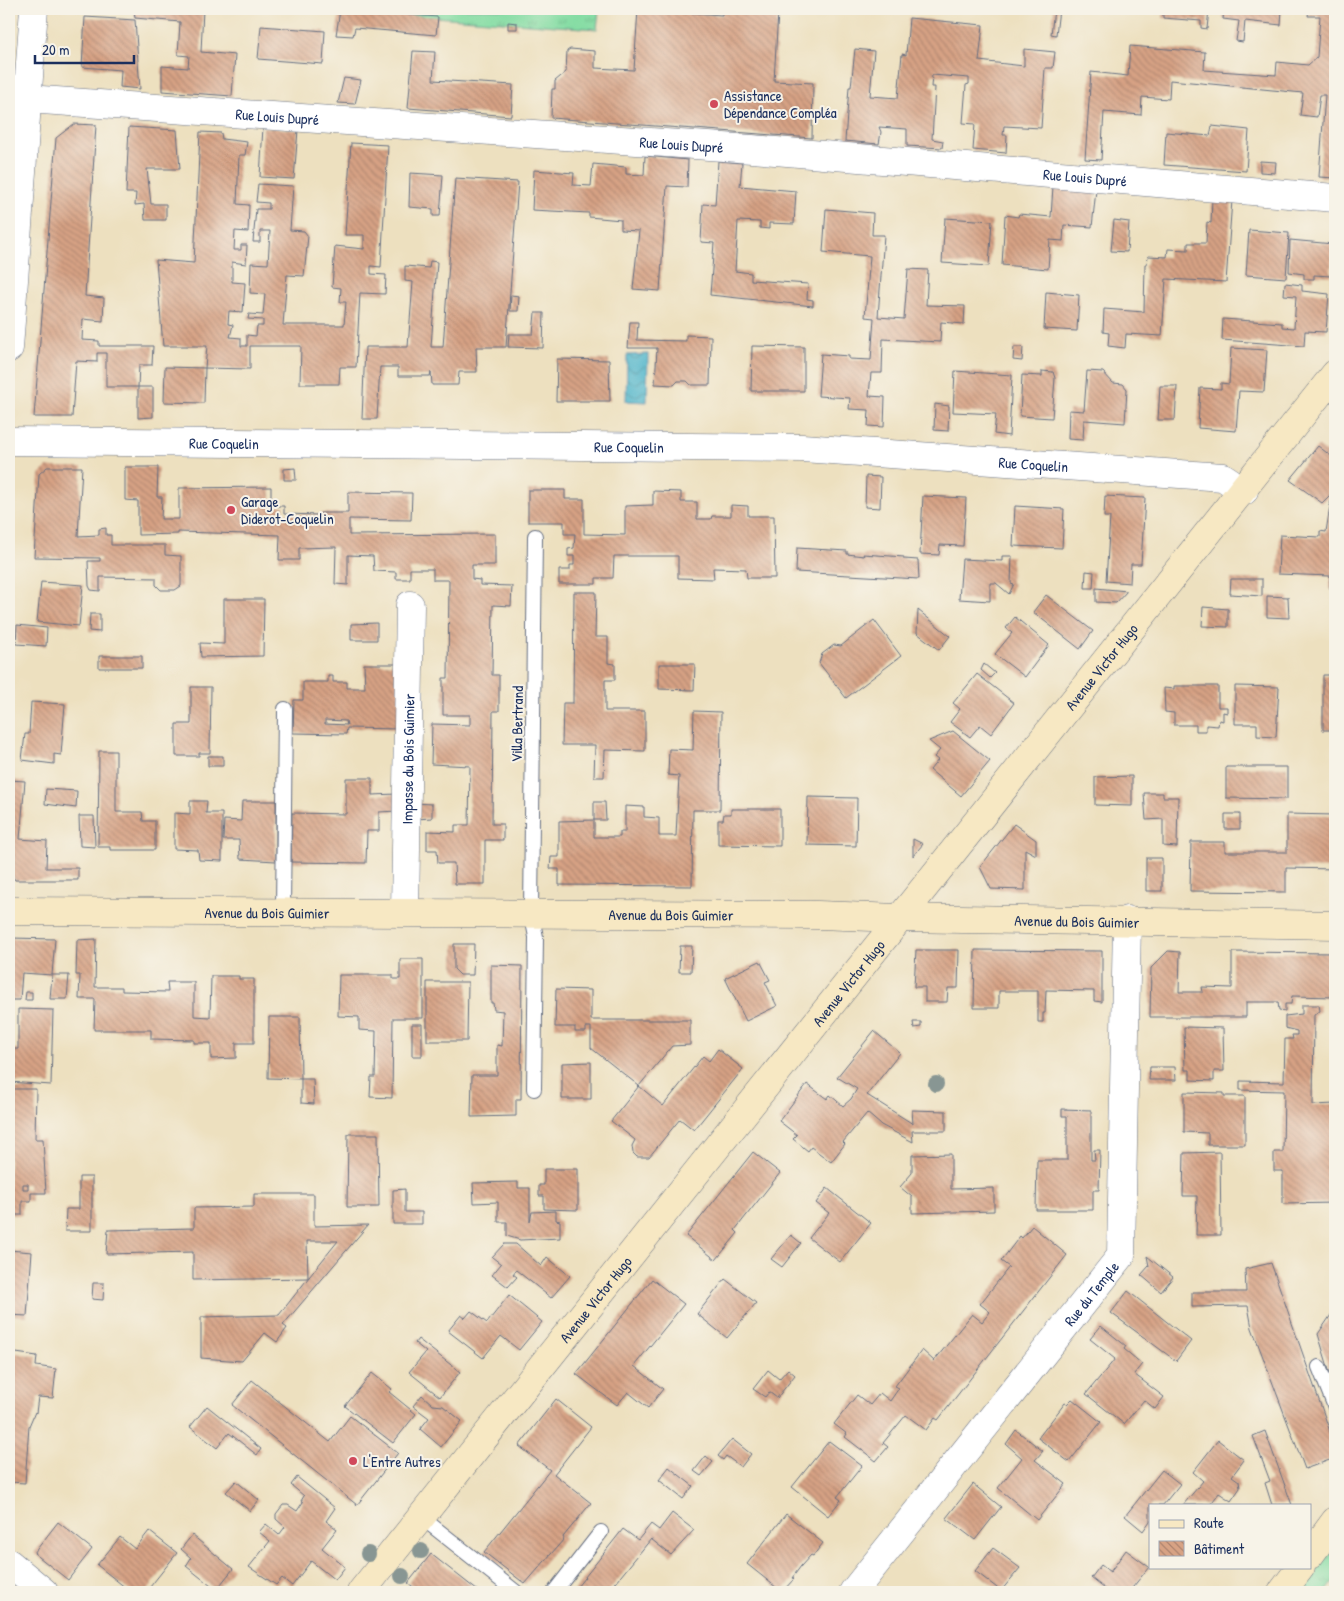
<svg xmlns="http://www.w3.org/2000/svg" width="1344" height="1601" font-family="'Patrick Hand',sans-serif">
<defs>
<pattern id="grass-tufts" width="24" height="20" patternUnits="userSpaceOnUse" patternTransform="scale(1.25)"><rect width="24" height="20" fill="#82dca2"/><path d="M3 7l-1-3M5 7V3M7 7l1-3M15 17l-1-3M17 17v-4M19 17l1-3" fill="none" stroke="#70bd8e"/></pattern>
<pattern id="water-waves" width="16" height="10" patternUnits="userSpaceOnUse" patternTransform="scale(1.25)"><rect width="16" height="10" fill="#4bb4ca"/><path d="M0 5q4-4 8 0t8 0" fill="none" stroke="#3e93a7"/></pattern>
<pattern id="building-back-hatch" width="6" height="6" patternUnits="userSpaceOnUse" patternTransform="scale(1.25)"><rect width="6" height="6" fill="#d7a284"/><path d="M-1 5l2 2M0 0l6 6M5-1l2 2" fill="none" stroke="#ae846f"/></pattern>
</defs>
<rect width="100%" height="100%" fill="#f7f3e8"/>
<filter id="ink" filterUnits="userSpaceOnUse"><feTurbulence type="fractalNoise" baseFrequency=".02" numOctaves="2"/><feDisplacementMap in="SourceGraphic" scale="10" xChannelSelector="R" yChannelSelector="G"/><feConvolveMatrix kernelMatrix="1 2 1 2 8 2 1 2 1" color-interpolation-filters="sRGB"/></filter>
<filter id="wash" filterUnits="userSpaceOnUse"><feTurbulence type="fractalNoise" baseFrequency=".0096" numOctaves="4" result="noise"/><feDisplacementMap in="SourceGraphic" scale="20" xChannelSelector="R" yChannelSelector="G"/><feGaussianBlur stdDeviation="1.12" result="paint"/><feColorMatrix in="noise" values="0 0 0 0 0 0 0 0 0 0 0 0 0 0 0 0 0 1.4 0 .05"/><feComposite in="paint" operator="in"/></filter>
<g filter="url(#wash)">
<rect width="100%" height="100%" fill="#ede0bf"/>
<!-- grass -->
<path fill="url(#grass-tufts)" stroke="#4e8680" d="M326,9H599L597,29Z
M1335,1543V1580L1326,1592H1298Z"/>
<!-- water -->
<path fill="url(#water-waves)" stroke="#337294" d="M648,354L647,402L626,401L627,355Z"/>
<g id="blocks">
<!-- building -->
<path fill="url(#building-back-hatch)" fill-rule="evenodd" d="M134,9H203L201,52L235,55L232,96L162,91V66L188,68L189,56L178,55L180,22L135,18Z
M638,9L722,15V9L778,12L774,81L813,83L812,138L551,118L552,89H555V81L566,72L567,51L570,49L595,51V68L634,70Z
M1050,9H1059L1056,35L1051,34L1054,10Z
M1150,9H1209L1207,29L1201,28V21L1163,18V11Z
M1224,9H1282L1281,25L1245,21L1243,42L1236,41L1239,21L1223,19Z
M1309,9H1335V178L1319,177L1325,95H1320L1317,117L1300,115L1303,93L1170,80L1169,99L1142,97L1141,115L1104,112L1101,160L1085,159L1091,72L1128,76L1130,46L1205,52L1204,70L1276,75L1277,62L1308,65L1317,57L1320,16H1308Z
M340,10L438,17L436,35L355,28L353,36L336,35Z
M85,17L135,20L140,89L120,87L121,70L82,67Z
M909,18L983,25L979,61L1024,66V49L1055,52L1053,68H1045L1041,128L1004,126L1003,135H1007L1006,153L973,150L975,124L963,123L966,85L969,84V78L932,75L931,87H935L932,139L943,141L942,148L907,146V129L879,127L881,132L879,144L845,141L849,87H851L855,49L874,51L870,96L898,98L902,54L906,55Z
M508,22L517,23V29H508Z
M261,26L325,31L323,64L258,59Z
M413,51L435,52L433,80L513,85L511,116L408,108Z
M344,78L361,80L355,104L338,103Z
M74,124L96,125L85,296L104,298L103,321L83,319L82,340L99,341V346H153L152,365H139L138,387H153V417L138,418V387H106V353H97V362L76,361L72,417H34L56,138Z
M1212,126L1249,130L1246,171L1164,165L1166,132L1210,136Z
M129,127L177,130L180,169H147L151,204H166V220H145L144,204L135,205L136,193H126Z
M263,127L298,130L294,179L260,177Z
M200,132L221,133L222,139L247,142L245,155H239L237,204L249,205L248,232L235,231L234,250H241V245H247L246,264L232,262V282L245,283L243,312L229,311L228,324L233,325L230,337L241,338V346H247V335L256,336L257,326H263V320L248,319L249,314L263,315L265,294L250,293L251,263L268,264L270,231H260V242H253L256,209H269V203L256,202L258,184L293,186L290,230L304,231L308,236L304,276L287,275L283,325H344L346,302H340L341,288L332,287L335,246L364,249V235H345L351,143L388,145L381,267L371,266V274L386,275L385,294L360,293L356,367H340L339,384H300L301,346H250V369L205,368L207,346H163L156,260L194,263Z
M645,156L688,160L687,187L667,186L660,291L633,289L639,231L621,230V220L589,217V213L532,210L534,170L574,173L573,185L591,186L593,164L626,167V174L644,175Z
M718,161L742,163L740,186L796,191L794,224L769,223V229L760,228V222L738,221L735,271L751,273V280L808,284L807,299L813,300V306L710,295L714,243L701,242L703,204L715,205Z
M1260,161L1276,162L1275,173L1260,172Z
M410,173L443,175L440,216H433V209L409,207Z
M455,178L518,182L506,347H476L477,372H459L458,385H432L431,372L430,376H398V367H380L377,419H362L365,347H408L413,282L405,281V266L429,268L430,261L437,262L431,347H443Z
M1053,186L1096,190L1092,227L1064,225L1063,241L1050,240L1048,269L1002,265L1005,215L1018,217L1019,214L1051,217Z
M1212,198L1232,200L1226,282L1166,279L1162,336L1126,334L1125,348L1108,346L1109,333L1103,332L1104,309L1144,312L1145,264H1147L1148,256L1167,257L1168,249L1188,250V243H1206L1207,222L1211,223Z
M826,209L873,213L872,235H884L878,317L904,319L908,269L928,270L926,305L965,306L964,324L941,322L940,342L883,339L882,373H871L869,396L885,397L884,427L868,426L869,410L849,409L850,398L818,396L821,354L849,356V359L871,360L874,318L865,317L870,256L823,252Z
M945,218L992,221L989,266L942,263Z
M1114,220L1129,222L1127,252L1111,251Z
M1249,230L1289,233L1286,278L1246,275Z
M1290,240L1333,244L1331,276L1314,275V279H1304V274L1289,272Z
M1285,283L1302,285V291L1329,294L1326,332L1305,331L1304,346L1222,340L1223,319L1282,323V327L1294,328L1296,296L1284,295Z
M1046,292L1079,295L1077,331L1044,329Z
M511,295L519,296L518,311H510Z
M535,313H544L543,348L508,347L509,334H533Z
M630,322H638L637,340L686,341V335L711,336L710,385H691L687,381H678L674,385L655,384L657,348H628Z
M752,346L804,347V391H751Z
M1014,347H1023L1022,361L1013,360Z
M1231,348L1267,350L1264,392L1239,391L1236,431L1198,428L1200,388L1221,389V383L1229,384Z
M557,359L609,360L610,401H556Z
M165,367L205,368L204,403L164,402Z
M955,371L1012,375L1009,436L994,434L996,414L953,412Z
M1042,371L1053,372L1055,378L1052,418L1020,416L1022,375L1042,376Z
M1087,371L1103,372L1113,383L1123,384L1127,389L1125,423L1084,420L1083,440L1068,439L1069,410L1084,411Z
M1160,386H1177L1175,420H1158Z
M935,404L949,406L948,431L934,430Z
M1318,446L1335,459V589H1330V576L1278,574L1280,535L1320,537V531L1326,532L1332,493L1322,503L1290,480Z
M47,467H82L78,536L99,535V529L106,528V535H111V545H165V555L181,556V586L175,590H161L156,585V578L100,577V591L91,590L89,586L88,561H100V558L34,557L39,474Z
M125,467H158L157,497H162L161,519H179V488L271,487V506H284V514L320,515V513H348V492L412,493L411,520L349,519V535L495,534V565H472V579L480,580V585L512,586L511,606L493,605L492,675H499V711H493L492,824H503V840H485V884H455L454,863H438L437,850H427V831L455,832V825H469L470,766L431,764L432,724L470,725V715H443V678H448L449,580H433V569H410V579H396V572L374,571L373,556L348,555V585L335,584L336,547L299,548V560H279L280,535L178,532V534L138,535V501L125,500Z
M295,468L296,480H284V469Z
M866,476L881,477L880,508L865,507Z
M528,490H565V499H584V534L625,535V506L653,505V491L681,492V502H697V519H711L712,516H731V505L748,506V516H774L775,578H747L746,569L713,568L714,579L678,578V556H614L613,578H596V584H559V570H570V565H574V556H568V549L574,548L575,534H564V522H528Z
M923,496L966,498L963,546L940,545L939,555L920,554Z
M1105,496L1145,498L1141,564H1131L1130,583L1106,581L1110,517H1104Z
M1015,506L1064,509L1062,548L1013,546Z
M797,548L847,551V554L864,556L863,554L904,557V559L918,560L919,579L796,572Z
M1002,556H1012L1011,583L1014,584L1009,594L996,583H990V601L959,599L962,559L1002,561Z
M1086,571L1094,572L1093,588H1085Z
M1231,579H1262V596L1230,594Z
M41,582L83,585L79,626L37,622Z
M1096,588L1127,591L1116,603L1096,602Z
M574,592H596L595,637H608V663L615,664V680H605V711H645V751L605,750L604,777H594L595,745H562L563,703H573Z
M1046,595L1093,631L1080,649L1033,612Z
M1267,596L1288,597L1289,618L1267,617Z
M224,599H264L263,656L201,657L200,643L224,644Z
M1203,607L1228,609V627L1202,626Z
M918,610L950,636L939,650L917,633Z
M90,614H100V632L89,631Z
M1015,617L1049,645L1025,677L995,654L1012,633L1006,628Z
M874,620L901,656L846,698L819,663L822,654L834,645L841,646Z
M377,623V640H351V624Z
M17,625L47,628L46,646L16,644Z
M99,656H142V668H99Z
M364,664H402L401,729L347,728L346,734L293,733L294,700H303V682H328V676H333V682H347V688H365ZM325,720L346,721L347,725L325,724Z
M659,664H695L694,690L659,689Z
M984,664L995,673L990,678L981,670Z
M977,674L1014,703L991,734L980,725L970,737L950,722L960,709L953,703Z
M1323,675H1335V730H1323Z
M1174,686H1218V707H1227V713L1223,712V721L1219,720L1218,726L1206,725V731H1196V725H1174V713L1165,712L1164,688L1174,689Z
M1235,686L1279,687L1276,737L1257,736V724H1235Z
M191,687H211L210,753H199V756H176V724H191Z
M31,702L65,704L61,755L54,754V764L22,760L25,734H29Z
M694,711L721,712L720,810H693L692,886L559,885V869H550L551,857H559V821L594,820V837H620V832H625V806L644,807V817L659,818V836H676L679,776L668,775L669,749L693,750Z
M953,731L990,761L961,796L930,770L938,760L934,757L940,750L929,741Z
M99,751H116V812H142L143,821H155V850H110V847H98Z
M208,756H223V766H208Z
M1226,767H1287V799L1226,798Z
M1132,776V806L1095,805V777Z
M346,778H372V795L397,794V811L379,812V831H367L366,863L291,862L292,813L346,814Z
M9,780L25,781L20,839L47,841L46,868H78V880H15L9,872Z
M46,789L77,791L76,808L45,804Z
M1144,793H1163V797H1178L1177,847L1163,846V819L1146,820Z
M808,797L857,798L856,846L807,845Z
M190,801H207L206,813H222V861L199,860L198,850L174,849V813L190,814Z
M242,801H276V861L240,859L239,840H223L224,820L241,821Z
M594,802H605L606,820H594Z
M415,803L432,804V818L415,819Z
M731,809H780V846L718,845V820H723L724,814H731Z
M1225,814H1240V829H1225Z
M1287,814L1335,815V869L1286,868V892L1190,891L1191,842H1225V852H1287Z
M79,816H94L95,847L80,846Z
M1014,824L1036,840V855L1025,849V890L991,889L980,867Z
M913,839L923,844L913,856Z
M1146,858H1162V891H1146Z
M11,938L55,939L52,975L22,973L20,1000H9V940Z
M96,939L95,987H122V991L168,992L167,982H194V1016L210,1017L211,976H239V979H254V1043H236V1058L211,1059V1043H194V1040L151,1039V1030H94L95,999H79L80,975H76L77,940Z
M454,944H474L473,975H460L454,969Z
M680,946H692L691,972H679Z
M916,950H959L958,988H948L947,1002H925V987H914Z
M975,950L1102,951V1002L1094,1001V991L1046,990L1045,1013H1043V1022H1038V991H999V1008H974Z
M1168,951L1180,952L1179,992H1203L1202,987L1232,988V952L1335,953V997L1292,996L1291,1004H1285V1011L1279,1010L1278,1002H1246V1017H1150L1151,968Z
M400,959H423V1018H393L392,1098L370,1097L371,1077H375L376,1031L359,1030V1017L338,1016L339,975H393V979H400Z
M760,961L770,980L765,982L777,1006L746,1021L725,978Z
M491,965L522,966L521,1099H516V1116L471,1117L472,1075H497V1045L502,1046L503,1011L494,1010L493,1003H491Z
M52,975H69L67,999H50Z
M427,982H468L467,1041H427Z
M556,989L591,990V1020H690V1045L672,1046L639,1086L591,1048V1027H586V1032H575V1027H555Z
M26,992H32V1000H25Z
M1302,1005H1319L1320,1011L1314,1015L1313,1105L1335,1104V1203L1283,1204V1171H1274V1152H1283L1284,1091L1240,1090V1081L1284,1082L1285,1039H1293L1292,1035H1297V1031L1285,1028V1016L1302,1014Z
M18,1009L53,1010L51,1085L9,1082V1049H18Z
M269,1017H300L301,1079H313L314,1104L301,1103V1079L268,1078Z
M913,1022H921V1027L914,1028Z
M412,1024H422V1056H412Z
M1184,1027L1223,1028L1224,1071H1214V1081L1190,1080V1070H1185Z
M874,1031L900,1053L867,1095L913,1124L912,1110L946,1111V1131H912L913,1142L881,1125L867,1113L843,1142L845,1144L831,1162L811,1147L808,1151L793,1139L797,1135L779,1121L807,1084L827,1099L830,1095L843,1106L851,1099L857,1089L837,1077Z
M718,1049L743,1069L694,1130L680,1119L649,1157H637L633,1153L632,1146L635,1140L611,1121L639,1086L663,1106L703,1056L709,1061Z
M591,1062V1099H562V1063Z
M1150,1067H1175L1176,1080H1149Z
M9,1089H36L35,1139H43L46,1193H31V1201H22V1215H9ZM23,1184H28V1189H23Z
M1184,1092L1224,1093V1096H1245V1145H1208V1133L1184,1132Z
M1062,1109L1091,1110V1160H1095L1094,1150H1100L1099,1190H1093V1210H1036L1037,1160H1067V1116H1062Z
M348,1134H378L379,1207H347Z
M753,1152L780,1173L735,1230L738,1233L716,1260L686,1236Z
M1220,1152L1221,1235H1196L1197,1196H1183L1184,1153Z
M951,1154V1189L994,1188V1211L912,1213V1197L900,1187L912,1173V1155Z
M544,1169H578V1210L544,1209V1196H539V1185H544Z
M79,1177H92V1231H65L66,1209H79Z
M518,1182V1188H530V1222L532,1212L556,1211V1220L560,1221V1238L520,1240L507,1236V1222H498V1202L474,1203L473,1183Z
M827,1188L871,1223L840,1262L809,1238L829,1213L816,1203Z
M405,1189V1212H422V1224H393V1190Z
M254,1194H314V1226L368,1225L283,1325L287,1328L277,1342L265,1333L242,1361L201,1358V1317L279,1315L321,1262L338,1241H307L308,1278L193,1280V1252L106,1254L108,1230L194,1228V1208L254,1207Z
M1032,1226L1067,1255L938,1420L935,1418L926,1430L906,1415L883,1443L888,1447L876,1461L845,1437L847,1434L834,1424L857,1395L870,1405L880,1393L890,1401L899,1388L895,1386L922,1350L934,1361L972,1314L982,1322L990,1312L980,1304L1009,1267L1001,1261L1020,1236L1022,1238Z
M791,1235L801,1243L782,1267L771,1259Z
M504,1244H516L541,1266L547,1257L570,1276L551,1298L516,1270L513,1274L517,1277L508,1287L492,1275L501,1264L492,1257Z
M9,1250L32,1252L27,1316L9,1315Z
M1147,1256L1173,1277L1161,1292L1141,1275L1149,1266Z
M1271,1263L1335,1446V1458L1305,1469L1252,1328L1248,1306L1192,1307V1292H1246L1245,1269Z
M652,1279L684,1304L634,1366L663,1389L648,1408L628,1392L617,1405L576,1374Z
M725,1279L756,1303L727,1338L697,1314Z
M93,1283H104L103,1300L92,1299Z
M1128,1291L1191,1341L1176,1361L1111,1313Z
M509,1295L542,1322L519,1350L501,1336L483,1358L448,1331L461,1315L465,1318L471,1311L487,1323Z
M1335,1309V1390L1318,1334Z
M1101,1326L1126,1346L1124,1349L1142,1364L1134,1374L1164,1397L1155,1409L1144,1400L1124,1424L1086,1394L1115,1359L1090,1339Z
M418,1339L460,1372L440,1397L409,1372L426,1352L415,1343Z
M9,1352L37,1356L36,1366L56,1369L53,1398L38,1397L36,1413L35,1412L29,1426L25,1483L9,1482Z
M788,1369L795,1375L777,1398L769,1392L765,1397L753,1389L768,1370L779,1379Z
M372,1373L392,1389L389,1392L416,1414L393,1443L345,1406Z
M252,1380L330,1442L350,1416L398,1453L357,1505L232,1405Z
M422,1395L433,1405L443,1406L462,1421L441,1447L420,1429L429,1418L413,1406Z
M556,1399L591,1427L554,1474L591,1503L563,1537L564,1539L525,1584L484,1552L550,1470L519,1446Z
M1072,1399L1101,1422L1069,1462L1038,1438L1065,1403L1067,1404Z
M207,1406L261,1449L257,1455L229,1433L217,1448L190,1427Z
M1016,1430L1043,1451L1035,1460L1066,1484L1037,1520L998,1488L1022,1458L1006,1444Z
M1265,1431L1269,1442L1292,1505H1272L1265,1483L1270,1481L1253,1436Z
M732,1439L751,1454L741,1467L726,1456L723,1460L718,1456Z
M1218,1440L1244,1460L1232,1476L1239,1481L1240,1488L1231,1501L1219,1493L1210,1505H1183L1203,1481L1193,1472Z
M829,1441L862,1466L837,1497L841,1500L828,1516L792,1487Z
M706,1456L713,1462L701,1476L694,1471Z
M669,1467L693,1486L683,1499L659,1480Z
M1162,1470L1180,1484L1163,1505H1150V1521L1143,1531L1125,1516Z
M297,1477L335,1508L326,1521L337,1529L322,1548L345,1567L335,1580L311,1561L292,1586L282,1578L276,1585L249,1567L270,1541L259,1532L266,1524L279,1535L285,1527L276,1519V1514L283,1505H288L297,1511L303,1502L301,1501L304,1496L291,1485Z
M236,1481L259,1500L250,1511L226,1492Z
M973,1484L1001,1507L975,1540L946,1518Z
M672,1513L694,1530L671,1555L651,1539L608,1592H573L623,1529L638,1540L651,1524L659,1530Z
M786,1514L823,1543L813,1556L811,1555L801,1566L792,1578L794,1579L782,1592L747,1564Z
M58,1522L92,1549L68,1580L34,1553Z
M149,1531L177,1553L146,1592H131L97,1565L120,1537L135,1549Z
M192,1535L233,1569L216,1590L186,1566L191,1558L181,1549Z
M993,1548L1020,1568L1001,1591L975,1571Z
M1126,1550L1149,1567L1129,1592H1109L1091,1578L1101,1565L1110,1572Z
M431,1554L478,1591L477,1592H420L408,1583Z
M252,1585L262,1592H246Z"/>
</g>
</g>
<g filter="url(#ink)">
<use href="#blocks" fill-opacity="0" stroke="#646d80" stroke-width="1"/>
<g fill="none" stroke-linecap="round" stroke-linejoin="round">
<!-- lane casing -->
<g stroke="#646d80" stroke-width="16">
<path id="lane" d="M283,911L285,709
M534,1089L536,937L531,912L535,536
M1319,1367L1335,1407
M421,1517L516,1592
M554,1592L601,1532"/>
</g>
<!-- street casing -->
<g stroke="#646d80" stroke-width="29">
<g id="street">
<path id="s1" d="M27,99L752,149L1335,198"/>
<path d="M9,348L34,9"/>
<path id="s2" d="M9,441L802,448L1223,477L1244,491"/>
<path id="s3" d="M405,911L410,605"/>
<path d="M9,1563L44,1592"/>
<path id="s4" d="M853,1592L1121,1256L1127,920"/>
</g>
</g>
<!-- secondary casing -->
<g stroke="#646d80" stroke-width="29">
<g id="secondary">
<path id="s5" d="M9,911L818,915L899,918L1335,925"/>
<path d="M1310,1555L1335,1521"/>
<path id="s6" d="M361,1592L1335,374"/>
<path d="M1282,1592L1301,1567"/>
</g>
</g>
<!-- lane -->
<use href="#lane" stroke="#fff" stroke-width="14"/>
<!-- street -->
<use href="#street" stroke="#fff" stroke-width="28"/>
<!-- secondary -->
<use href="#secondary" stroke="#f7e8c3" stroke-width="28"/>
</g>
<!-- trees -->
<g fill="#889693">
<circle cx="936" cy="1084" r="8"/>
<circle cx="421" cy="1551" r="8"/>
<circle cx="368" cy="1554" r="8"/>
<circle cx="402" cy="1576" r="8"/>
</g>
</g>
<!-- markers -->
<g fill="#d1495b" stroke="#f7f3e8" stroke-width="2">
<circle cx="714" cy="104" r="5"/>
<circle cx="231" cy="510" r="5"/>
<circle cx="353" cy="1461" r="5"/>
</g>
<g text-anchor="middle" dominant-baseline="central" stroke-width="4" stroke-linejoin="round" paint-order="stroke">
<!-- poi labels -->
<g font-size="15" fill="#1b2f5e" stroke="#f7f3e8" text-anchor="start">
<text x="724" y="95">Assistance<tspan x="724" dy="17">Dépendance Compléa</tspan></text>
<text x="241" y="501">Garage<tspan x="241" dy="17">Diderot-Coquelin</tspan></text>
<text x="363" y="1461">L'Entre Autres</text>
</g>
<!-- street labels -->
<g font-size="15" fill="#1b2f5e" stroke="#f7f3e8">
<text stroke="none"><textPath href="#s1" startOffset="251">Rue Louis Dupré</textPath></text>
<text stroke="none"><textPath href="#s1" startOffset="656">Rue Louis Dupré</textPath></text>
<text stroke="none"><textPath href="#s1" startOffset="1061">Rue Louis Dupré</textPath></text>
<text stroke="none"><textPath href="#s2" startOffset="215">Rue Coquelin</textPath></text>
<text stroke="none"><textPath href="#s2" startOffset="620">Rue Coquelin</textPath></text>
<text stroke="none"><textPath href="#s2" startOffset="1025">Rue Coquelin</textPath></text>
<text stroke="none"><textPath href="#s6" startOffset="1185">Avenue Victor Hugo</textPath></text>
<text transform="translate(517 724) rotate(-89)">Villa Bertrand</text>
<text stroke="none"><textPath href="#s3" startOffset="152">Impasse du Bois Guimier</textPath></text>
<text stroke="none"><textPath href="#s5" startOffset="258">Avenue du Bois Guimier</textPath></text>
<text stroke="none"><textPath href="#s5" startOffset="662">Avenue du Bois Guimier</textPath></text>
<text stroke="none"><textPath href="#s5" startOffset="1068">Avenue du Bois Guimier</textPath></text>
<text stroke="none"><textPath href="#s6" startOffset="780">Avenue Victor Hugo</textPath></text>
<text stroke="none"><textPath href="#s4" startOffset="382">Rue du Temple</textPath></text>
<text stroke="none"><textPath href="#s6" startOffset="375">Avenue Victor Hugo</textPath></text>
</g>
</g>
<!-- margin -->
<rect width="1344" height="1601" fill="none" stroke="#f7f3e8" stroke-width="30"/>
<!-- legend -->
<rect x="1149" y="1504" width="162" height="65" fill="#f7f3e8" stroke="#9fa5b1"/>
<rect x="1159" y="1520" width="25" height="8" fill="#f7e8c3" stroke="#9fa5b1"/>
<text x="1194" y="1528" font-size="15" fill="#1b2f5e">Route</text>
<rect x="1159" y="1541" width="25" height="15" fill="url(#building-back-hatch)" stroke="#9fa5b1"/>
<text x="1194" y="1554" font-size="15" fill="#1b2f5e">Bâtiment</text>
<!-- scale -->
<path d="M35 55v8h99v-8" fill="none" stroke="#1b2f5e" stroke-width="2.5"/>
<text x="42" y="55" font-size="15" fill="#1b2f5e" stroke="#f7f3e8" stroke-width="4" paint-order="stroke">20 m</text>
</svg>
